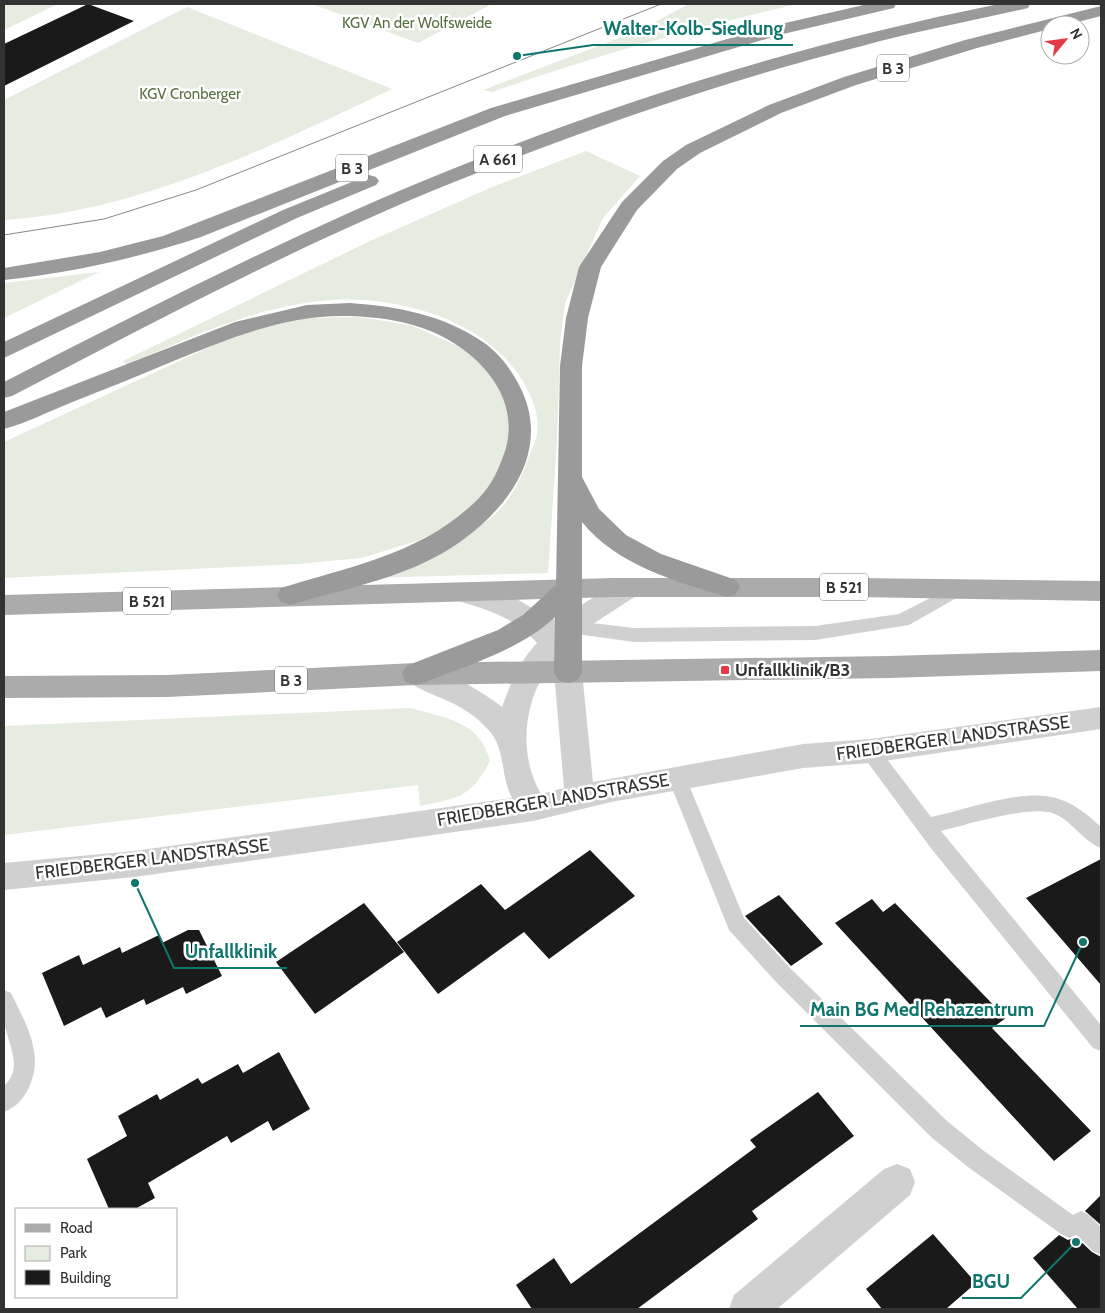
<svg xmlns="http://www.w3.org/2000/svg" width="1105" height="1313" font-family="Cabin,sans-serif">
<rect width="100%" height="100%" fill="#fff"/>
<!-- green -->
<path fill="#e6ecdf" d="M4,4H58L4,30Z
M312,4H492L418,43Z
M689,4H797C694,28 592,57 492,92L483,90L640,30Z
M187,7L392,89C272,146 138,212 4,220V100Z
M586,151L640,176L603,218L565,303L560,343L557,441L548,573L369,578C393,569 421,562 443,550C460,541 478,528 493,516C511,500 522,478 529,456C532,449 536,441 537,434C540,415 532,397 523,381C493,333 438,310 383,302C293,289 207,330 127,365L123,361L370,241L490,188Z
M99,272L4,318V283Z
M359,317L411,325L462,348L481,363L499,385L512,419L511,450L489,489L454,522L417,541L361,558L298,564L4,578V442L240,333L306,318Z
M411,708C447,719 480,721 490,761C471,798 458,798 420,806L418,785L4,835V726Z"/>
<!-- building -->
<path fill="#1a1a1a" d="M88,4L134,21L4,86V44Z
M590,850L635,896L549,959L524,932L438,994L397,942L481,884L505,910Z
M1101,859V985L1026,898Z
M779,895L823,944L791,966L745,916Z
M872,899L883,912L895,903L1006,1018L992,1028L1091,1131L1054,1161L835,923Z
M364,903L404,952L315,1014L276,962Z
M188,930H199L222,976L186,994L183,987L146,1005L144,999L106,1018L101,1007L64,1026L42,973L79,955L83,965L120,947L122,953L159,935L162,943Z
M279,1052L310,1109L273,1131L268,1121L231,1143L227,1136L148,1183L155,1198L135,1209H109L87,1159L127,1136L118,1116L157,1094L160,1100L198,1078L202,1084L238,1064L243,1073Z
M818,1092L854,1136L752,1211L758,1219L637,1309H532L516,1285L554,1258L571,1284L756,1147L750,1140Z
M1101,1195V1225L1085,1211Z
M933,1234L976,1283L946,1309H882L866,1289Z
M1059,1235L1068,1240L1076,1237L1092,1252L1101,1257V1309H1078L1033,1258Z"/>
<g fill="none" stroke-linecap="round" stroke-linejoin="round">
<!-- lane -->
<path fill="#d0d0d0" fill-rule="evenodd" d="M961,582L967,584L969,588L967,592L909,625L815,640L634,642L533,628L527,627L524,622L527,617L533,616L634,628L815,626L899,614Z
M870,744L877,746L931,817C965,810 1022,788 1056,798C1074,803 1088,815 1101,827V848C1084,842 1073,822 1055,814C1032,804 966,825 941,831L1101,1025V1051L1093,1048L930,847L863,756L861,751L863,746Z
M677,770L684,773L686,778L744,918L790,968L947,1121L984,1151L1073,1215L1081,1211L1089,1215L1101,1227V1255L1093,1251L1076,1235L1069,1238L1061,1234L968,1167L931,1137L776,982L729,930L668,778L670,773Z
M4,990L11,993C25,1022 44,1053 30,1085C25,1097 17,1107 4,1112V1086C24,1068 8,1044 4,1022C2,1013 3,1000 4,990Z"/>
<!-- street -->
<path fill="#d0d0d0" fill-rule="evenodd" d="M627,579L636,582L640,589L636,596L579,633L568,645L582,672L593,782L803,744L870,739L1101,707V729L870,763L803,768L611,802L533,821L134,877L4,890V863L134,851L512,798C501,778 505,750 491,733C482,722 471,713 458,706C443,697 410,689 402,674L406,666C410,665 414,663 417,664C439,666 485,693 502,707C510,684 520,661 537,643C513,616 485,609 452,599L448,592L452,585C480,576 534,604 553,626L559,619L618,582ZM551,664L554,672L564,788L541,794C518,755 523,700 551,664Z
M897,1164L910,1169L915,1182L910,1195L777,1309H729L734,1295L884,1169Z"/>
<!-- primary -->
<path fill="#ababab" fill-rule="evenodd" d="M613,578H857L1101,581V601L857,597H613L4,615V595Z
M1101,650V671L889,678L416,685L167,697L4,698V676L167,675L416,663L889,656Z"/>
<!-- highway -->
<path fill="#9a9a9a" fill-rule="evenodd" d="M868,4H896L894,8L783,34L505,116L201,237C137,258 71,273 4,280V268L100,252L163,236L491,108L772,26Z
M999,4H1030L1028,8C973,21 917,31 862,46C732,79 602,123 477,173C317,235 164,317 12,396L4,398V382C149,308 294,233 445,172C623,99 810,42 999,4Z
M1101,6V16L1066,25H1050V29L977,48L856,85L781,113L700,153L677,169L637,210L601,267L588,318L582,366V477L599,509L626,535L661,554L736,580L740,587L736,594L727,597C675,581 618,566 582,522V672L578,680L568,683L558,680L554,672L555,617C520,650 470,664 426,682L416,685L406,682L402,674L406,666L498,630L523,615L556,585L560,366L566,318L579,267L622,202L663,161L686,145L769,105L844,77L965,40Z
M369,175L376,177L379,181L376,185L297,218L4,358V342L283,210Z
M350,303C396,306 444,315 483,342C498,352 511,369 519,385C552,447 512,505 460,542C411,577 347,588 290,605L281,602L277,595L281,588C352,566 425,553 479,498C493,484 500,466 506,448C520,395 478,352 433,332C407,321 378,317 350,316C289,314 232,337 176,360C141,375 105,389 70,403C48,412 26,423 4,429V412L235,322L307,305Z"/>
<!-- tram -->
<path stroke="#888" stroke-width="1" d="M4,235L104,219L196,190L661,4"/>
</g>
<!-- markers -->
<rect fill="#e63946" stroke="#fff" stroke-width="2" x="720" y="665" width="10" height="10" rx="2.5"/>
<g text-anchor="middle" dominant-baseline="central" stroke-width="5" stroke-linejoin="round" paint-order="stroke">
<!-- far-park labels -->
<g font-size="15" fill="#56703f" stroke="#fff">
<text x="417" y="23">KGV An der Wolfsweide</text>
<text x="190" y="94">KGV Cronberger</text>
</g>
<!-- shield labels -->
<g fill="#fff" stroke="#707070" stroke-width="1">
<rect x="877" y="54.5" width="32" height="27" rx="4"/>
<rect x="474" y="145.5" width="48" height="27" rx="4"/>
<rect x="336" y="154.5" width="32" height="27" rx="4"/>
<rect x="820" y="573.5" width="48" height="27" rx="4"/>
<rect x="123" y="587.5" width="48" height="27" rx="4"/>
<rect x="275" y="666.5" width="32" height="27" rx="4"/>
</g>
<g font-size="16" font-weight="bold" fill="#333">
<text x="893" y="68">B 3</text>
<text x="498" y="159">A 661</text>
<text x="352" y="168">B 3</text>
<text x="844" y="587">B 521</text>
<text x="147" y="601">B 521</text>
<text x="291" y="680">B 3</text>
</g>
<!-- poi labels -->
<g font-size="18" font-weight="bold" fill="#333" stroke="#fff" text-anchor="start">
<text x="735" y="670">Unfallklinik/B3</text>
</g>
<!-- street labels -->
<g font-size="18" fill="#333" stroke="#fff">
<text transform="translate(953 738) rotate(-8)">FRIEDBERGER LANDSTRASSE</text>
<text transform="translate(553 800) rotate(-10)">FRIEDBERGER LANDSTRASSE</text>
<text transform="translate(152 859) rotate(-7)">FRIEDBERGER LANDSTRASSE</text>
</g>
</g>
<!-- callouts -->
<path fill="none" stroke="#0f766e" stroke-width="2" d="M517 56L593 45H793M135 883L174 968H287M1083 942L1044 1026H800M1076 1242L1021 1298H962"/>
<g fill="#0f766e" stroke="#fff" stroke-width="2">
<circle cx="517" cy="56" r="5"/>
<circle cx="135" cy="883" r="5"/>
<circle cx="1083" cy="942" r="5"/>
<circle cx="1076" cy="1242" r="5"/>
</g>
<g font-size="19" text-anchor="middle" font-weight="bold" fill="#0f766e" stroke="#fff" stroke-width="5" stroke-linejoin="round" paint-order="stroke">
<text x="693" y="35">Walter-Kolb-Siedlung</text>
<text x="231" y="958">Unfallklinik</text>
<text x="922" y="1016">Main BG Med Rehazentrum</text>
<text x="991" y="1288">BGU</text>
</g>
<!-- border -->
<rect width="1105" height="1313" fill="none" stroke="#333333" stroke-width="10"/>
<!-- legend -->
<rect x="15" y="1208" width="162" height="90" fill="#ffffff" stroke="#adadad"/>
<rect x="25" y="1224" width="25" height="8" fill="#ababab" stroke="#adadad"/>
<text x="60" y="1233" font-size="15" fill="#333333">Road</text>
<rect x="25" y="1246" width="25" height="15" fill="#e6ecdf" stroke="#adadad"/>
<text x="60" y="1258" font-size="15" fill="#333333">Park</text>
<rect x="25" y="1270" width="25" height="15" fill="#1a1a1a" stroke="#adadad"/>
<text x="60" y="1283" font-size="15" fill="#333333">Building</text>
<!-- north arrow -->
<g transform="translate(1065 40) rotate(61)"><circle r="24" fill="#ffffff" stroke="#adadad"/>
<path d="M0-4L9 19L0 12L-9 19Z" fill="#e63946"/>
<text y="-8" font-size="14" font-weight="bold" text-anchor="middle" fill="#333333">N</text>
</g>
</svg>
